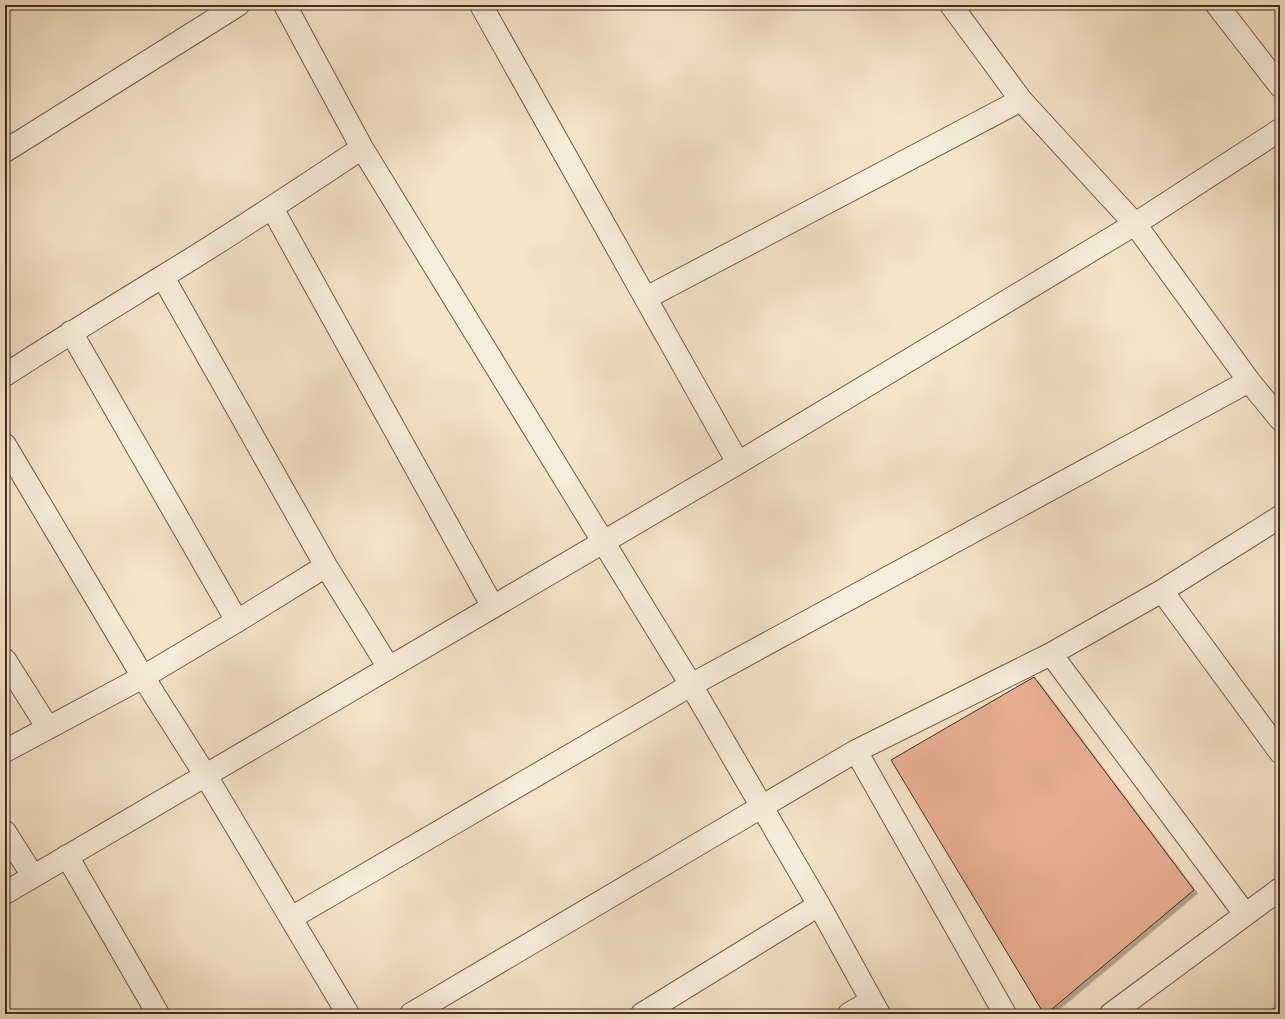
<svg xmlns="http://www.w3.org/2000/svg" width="1285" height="1019" font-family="'Libre Caslon Text',serif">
<defs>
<filter id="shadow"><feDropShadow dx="3.5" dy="3.5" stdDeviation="0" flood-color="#0004"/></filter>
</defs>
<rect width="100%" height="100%" fill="#f5e4c7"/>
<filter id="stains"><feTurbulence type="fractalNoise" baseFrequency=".005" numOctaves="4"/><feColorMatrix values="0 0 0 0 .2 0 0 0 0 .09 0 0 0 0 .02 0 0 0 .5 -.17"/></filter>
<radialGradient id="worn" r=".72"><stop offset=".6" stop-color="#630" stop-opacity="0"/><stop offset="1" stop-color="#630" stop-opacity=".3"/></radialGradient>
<!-- green -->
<path fill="#c2c291" stroke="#827859" d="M1280,1003V1014H1267Z"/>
<!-- building -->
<path fill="#e9af93" stroke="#422d21" filter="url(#shadow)" d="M1034,677L1194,890L1046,1014H1044L891,760Z"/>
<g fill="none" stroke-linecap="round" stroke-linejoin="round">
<!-- minor casing -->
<g stroke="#6f5b4a" stroke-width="24">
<path id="minor" d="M285,5L362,148L691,685L819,905L879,1014
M481,5L738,463
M951,5L1021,100L1135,224L1249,381L1280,419
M1217,5L1280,86
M5,151L238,5
M272,208L493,607
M163,277L326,566L389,668
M646,298L1021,100
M71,332L237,621
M5,375C57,341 110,309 162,277C230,236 296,192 362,148
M5,445L143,677L206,776L348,1014
M1162,591L1280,752
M1051,654L1245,914
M5,660L48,728
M5,751L143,677L237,621L326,566
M856,751L1005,1014
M5,832L33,876
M67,856L158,1014
M5,893L738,463L1135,224L1280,130
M291,918L691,685L1249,381
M411,1014L856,751L1051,654L1162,591L1280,517
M642,1014L819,905
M849,1014L871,1001
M1111,1014L1280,889"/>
</g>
<!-- minor -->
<use href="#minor" stroke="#f8eddb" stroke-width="22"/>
</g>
<!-- margin -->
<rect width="1285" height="1019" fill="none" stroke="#f5e4c7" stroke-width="20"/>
<rect x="6" y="6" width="1273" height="1007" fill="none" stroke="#422d21" stroke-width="2"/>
<rect x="10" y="10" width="1265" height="999" fill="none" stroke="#422d21"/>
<rect width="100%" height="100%" filter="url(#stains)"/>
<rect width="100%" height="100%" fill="url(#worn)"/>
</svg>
